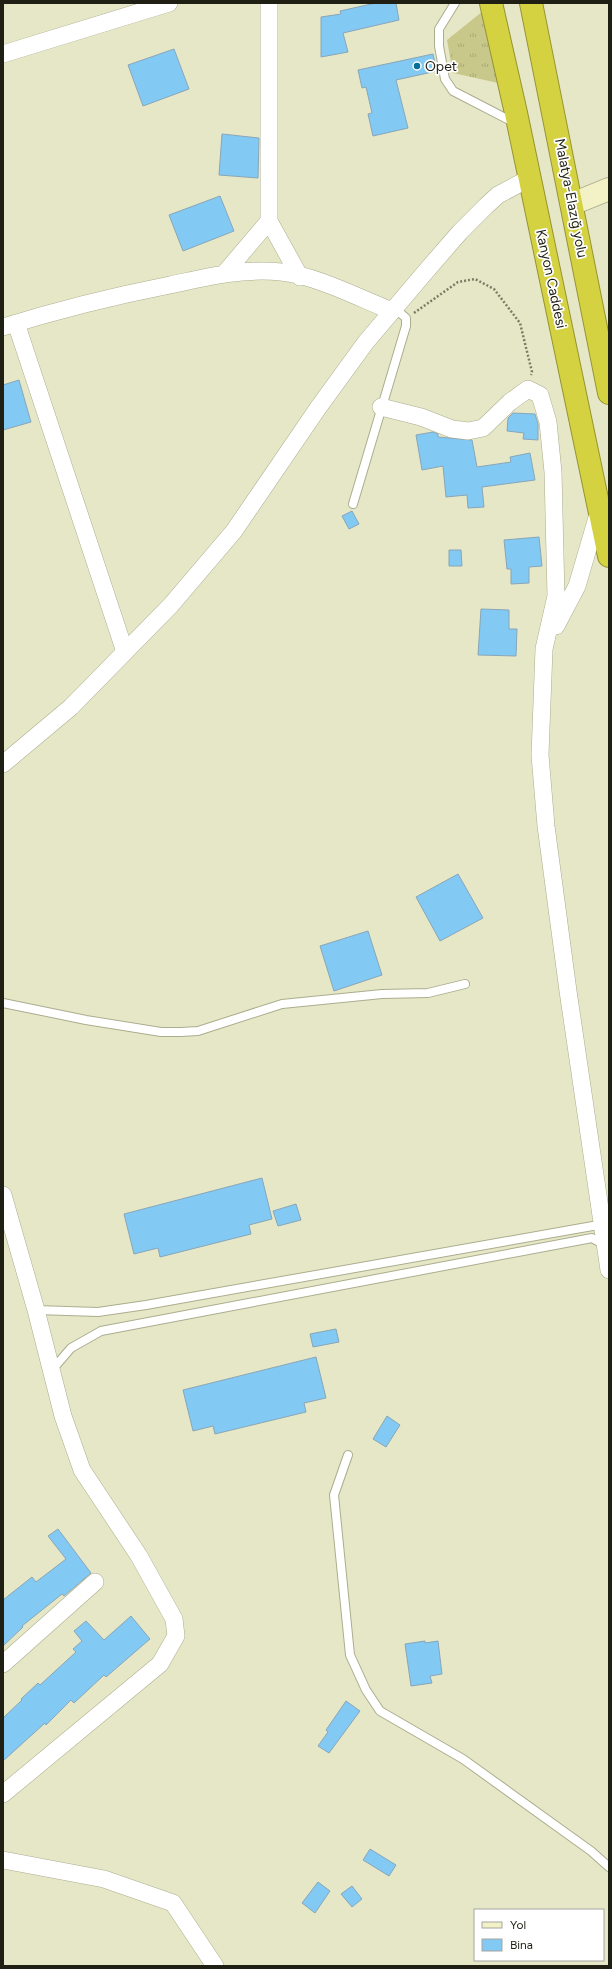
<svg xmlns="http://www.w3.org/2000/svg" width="612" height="1969" font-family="Figtree,sans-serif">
<defs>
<pattern id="grass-tufts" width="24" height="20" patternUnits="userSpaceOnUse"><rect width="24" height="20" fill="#c7c889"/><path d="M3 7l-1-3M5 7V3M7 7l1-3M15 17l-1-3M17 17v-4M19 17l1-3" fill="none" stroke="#aaab75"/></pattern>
</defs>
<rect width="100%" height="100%" fill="#e6e7c7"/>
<!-- grass -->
<path fill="url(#grass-tufts)" d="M483,11L498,83L453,73L447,40Z"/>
<!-- building -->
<path fill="#82c9f3" stroke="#88a6b8" d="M376,3H396L399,20L343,33L348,52L321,57V17L341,14L340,11Z
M174,49L189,89L143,106L128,65Z
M433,54L437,71L396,80L408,128L373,136L368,114L372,113L366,87L362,88L358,70Z
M222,134L259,138L258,178L219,175Z
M220,196L234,231L183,251L169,215Z
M19,380L31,422L3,430V385Z
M513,413L535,414L538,424V440L523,439L524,433L507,431L508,418Z
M433,432L438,434V437L472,440L477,467L511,462L510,457L530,453L535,480L482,487L484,507L468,508L467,495L446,497L443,466L422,470L416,435Z
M352,511L359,524L349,529L342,516Z
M539,537L542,566L529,567V583L511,584V569H507L504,540Z
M449,550H461L462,566H449Z
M481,609L509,610V629H517L516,656L478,655Z
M458,874L483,918L440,941L416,897Z
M368,931L382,975L334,991L320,946Z
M262,1178L272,1219L249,1225L251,1234L160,1257L158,1248L134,1254L124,1214Z
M296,1204L301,1220L278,1226L273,1211Z
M336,1329L339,1342L313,1347L310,1334Z
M316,1357L326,1398L304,1403L306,1412L215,1434L213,1426L193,1431L183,1390Z
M387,1416L400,1425L386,1447L373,1439Z
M58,1529L91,1573L64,1596L62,1594L22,1626L23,1627L3,1646V1600L32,1577L36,1582L66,1559L48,1536Z
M131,1616L150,1639L106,1677L104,1675L74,1703L71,1700L46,1725L45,1723L3,1761V1718L22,1700L21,1699L38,1683L40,1685L76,1652L73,1649L82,1641L74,1631L86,1621L104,1640Z
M425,1641V1643L438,1641L442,1674L430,1676L432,1683L411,1686L405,1644Z
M346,1701L360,1711L329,1753L318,1746L328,1732L326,1730Z
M370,1849L396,1865L389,1876L363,1860Z
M318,1882L330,1891L315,1913L302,1903Z
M352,1886L362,1899L352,1907L341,1894Z"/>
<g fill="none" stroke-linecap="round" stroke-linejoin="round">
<!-- lane casing -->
<g stroke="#acad8e" stroke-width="10">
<path id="lane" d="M455,3L439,29V46L445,79L453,91L515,123
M353,504L406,326V318L399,312L392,311
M3,1003L86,1020L161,1032H181L198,1031L282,1004L382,994L428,993L465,984
M36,1310L98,1312L146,1305L604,1224
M52,1370L71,1348L101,1331L592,1238L605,1245
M348,1455L334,1495L350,1655L366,1690L380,1711L463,1759L591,1851L609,1867"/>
</g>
<!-- street casing -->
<g stroke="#acad8e" stroke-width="18">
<path id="street" d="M3,54L169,3
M269,221V3
M224,274L269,221L300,277
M16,323L125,652
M3,327C58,310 114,296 170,285C206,277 243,268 281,272C315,275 359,298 392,311
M381,407L421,417L452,429L468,431L483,428L510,402L528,389L540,395L548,422L553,472L556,596L544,649L540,755L546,826L568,991L609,1270
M556,626L577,586L599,511
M3,764L71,707L171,605L234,531L318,408L366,342L427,270L460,232L486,206L498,195L530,178
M3,1195L36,1310L63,1416L82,1470L139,1556L174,1619L176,1636L160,1664L3,1794
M3,1664L95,1582
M3,1860L104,1879L173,1903L215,1966"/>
</g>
<!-- secondary casing -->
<g stroke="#acad8e" stroke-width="24">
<path id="secondary" d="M572,204L609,189"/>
</g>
<!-- highway casing -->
<g stroke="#959331" stroke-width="24">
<path id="highway" d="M491,3L516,113L609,556
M531,3L609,393"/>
</g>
<!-- path -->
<path stroke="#7b7c66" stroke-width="2.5" stroke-dasharray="2 2" stroke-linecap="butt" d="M414,313L458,282L475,279L494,289L520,323L532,372L531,375"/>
<!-- lane -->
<use href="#lane" stroke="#fff" stroke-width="8"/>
<!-- street -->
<use href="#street" stroke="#fff" stroke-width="17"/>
<!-- secondary -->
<use href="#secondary" stroke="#f2f2c6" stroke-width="22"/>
<!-- highway -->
<use href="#highway" stroke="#d4d241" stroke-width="22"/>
</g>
<!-- markers -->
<circle fill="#05709c" stroke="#fff" stroke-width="1.5" cx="417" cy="66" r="4"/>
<g text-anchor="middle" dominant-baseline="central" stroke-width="3.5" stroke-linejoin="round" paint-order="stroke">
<!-- poi labels -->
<g font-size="14" fill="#1f1f13" stroke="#fff" text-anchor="start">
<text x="425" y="66">Opet</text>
</g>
<!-- street labels -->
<g font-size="14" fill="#1f1f13" stroke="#fff">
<text transform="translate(571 198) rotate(79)">Malatya-Elazığ yolu</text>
<text transform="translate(551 279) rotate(78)">Kanyon Caddesi</text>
</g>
</g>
<!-- border -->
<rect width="612" height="1969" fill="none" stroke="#1f1f13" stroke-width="8"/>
<!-- legend -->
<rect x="474" y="1909" width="130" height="52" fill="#ffffff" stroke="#a5a5a1"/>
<rect x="482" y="1922" width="20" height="6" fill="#f2f2c6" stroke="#a5a5a1"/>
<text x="510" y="1929" font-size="12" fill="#1f1f13">Yol</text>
<rect x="482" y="1939" width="20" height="12" fill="#82c9f3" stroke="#a5a5a1"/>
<text x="510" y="1949" font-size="12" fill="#1f1f13">Bina</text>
</svg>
